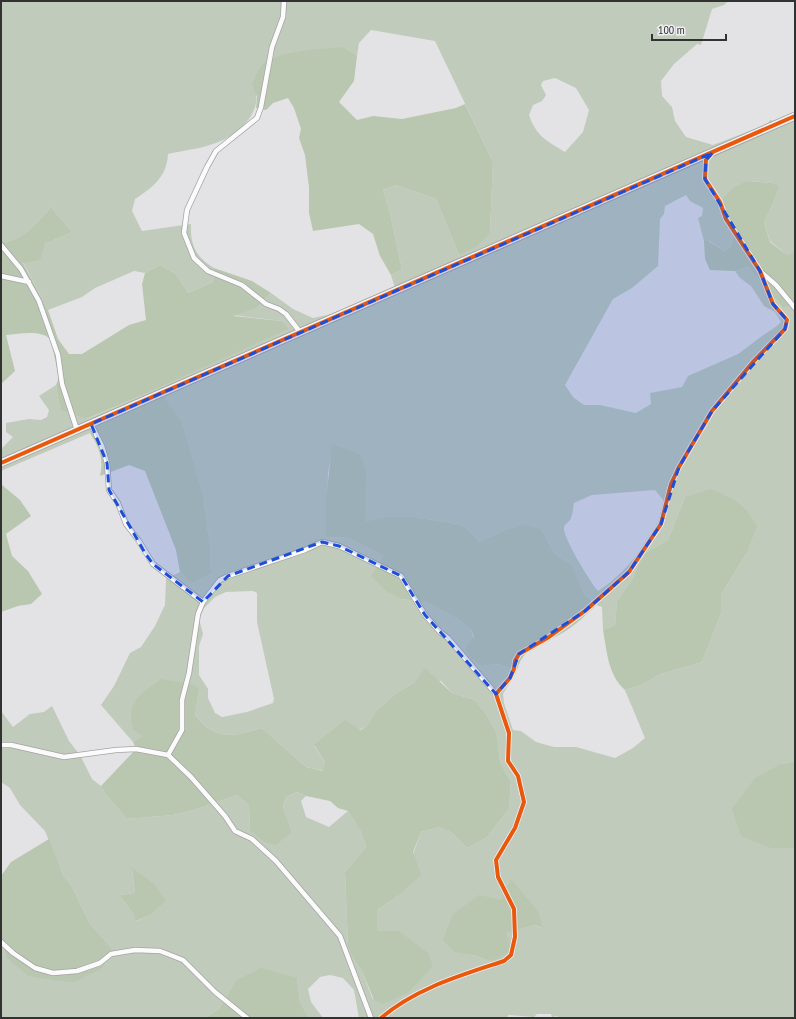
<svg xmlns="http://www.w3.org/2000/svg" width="796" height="1019" font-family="'PT Sans Narrow',sans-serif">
<rect width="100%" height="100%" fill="#e3e3e5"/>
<!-- green -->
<path fill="#c0cbbb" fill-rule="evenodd" d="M1,1H728L724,5L712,9L701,45L697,44L674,64L661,81L662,96L672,107L675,121L686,137L713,145L768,124L770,120L774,121L795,112V251L787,255L770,241L764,223L774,201L778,186L772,183L747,181L724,221L734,236L730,247L725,251L709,241H704L698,218L702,216L703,208L690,201L686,195L665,206L664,214L660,219L658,266L632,288L613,299L565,385L573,397L584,405H600L636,413L651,404L650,393L682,387L688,376L738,354L762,336L777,326L781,322L775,312L764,306L751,286L740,278L735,271L748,267L783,308L795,305V761L781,764L771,848H795V1018H559L557,1016L552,1017L551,1014H537L534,1017L509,1015L506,1018H359L354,990L343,978L330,975L320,977L308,989L311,1002L323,1018H309L300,1002L297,978L235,981L219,1009L205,1018H1V934L6,957L60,981L72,983L112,951L90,924L72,887L63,875L45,831L20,805L10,788L1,782V711L13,727L30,714L44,712L52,706L69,741L80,755L92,779L101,786L107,796L127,819L173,815L194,810L237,795L249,805L250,830L292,832L283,809L286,797L297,792L306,796L301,801L306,817L329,827L348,811L361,832L366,847L345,872L348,947L351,955L362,971L373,1000L377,910L398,896L421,832L439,827L452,833L467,848L486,838L509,809L511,782L500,762L497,734L487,715L475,700L452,693L441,681L415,682L398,692L376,711L366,727L314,746L325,762L324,771L306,767L262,728C232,737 217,741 195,715L199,691L144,736L133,742L101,705L114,686L130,653L141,647L155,626L165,605L166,579L180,572L191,584L211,574L210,547L204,500L98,425L90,433L1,471V449L13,437L6,432V423L29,419L41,420L47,417L49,410L39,396L56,385L60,410L87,419L150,392L288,329L282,321L232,315L258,307L271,293L293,309L313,318L332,314L395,288L391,275L402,270L390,213L383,190L396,185L436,199L459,255L490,233L493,162L435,41L371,30L359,43L357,56L344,47L260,67L253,84C264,107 246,128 225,139C208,148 186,150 168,154C167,177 152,188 135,199L132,211L142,231L191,224C190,245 196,257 214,268L213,282L188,293L176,274L160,265L145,273L134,271L95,288L82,297L48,310L23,262L45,244L72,232L51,207C39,221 23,240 4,242L1,240ZM555,78L576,88L589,110L583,132L565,152C547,141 536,136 529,115L533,105L542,101L546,95L541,85L543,81ZM333,444L364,523L385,517H414L452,523L465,526L479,542L501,532L542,530L554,553L572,565L584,594L596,605L602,607L603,630L615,625L617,601L633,578L643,554L668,540L685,497L746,554L721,595V614L702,662L661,674L641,685L625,690L645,738L633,748L615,758L576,747H554L536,742L521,731L513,730L504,703L503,694L517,670L496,664L481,666L471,629L457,619L429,603L402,599L384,556L348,538L326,537L328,473ZM655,490L664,501C663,506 663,512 661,516C652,541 620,578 598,591C591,583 563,538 564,528C564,524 570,522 571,518C573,514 573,507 574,503L592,495ZM253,591L257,593V622L274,699L273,703L247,712L222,717L215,713L208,698V689L199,675V646L203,634L199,619L204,608L215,597L226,592ZM132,869L148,916L137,921L134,915L119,895L135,893ZM511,880L542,928L534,925L505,933L510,942L484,959L474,955Z"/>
<!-- forest -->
<path fill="#b9c7b0" d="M344,47L357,56L354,81L339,102L357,120L373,116L402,119L456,108L465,104L493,162L490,233L476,247L459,255L436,199L396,185L383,190L390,213L402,270L391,275L380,256L373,234L359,224L313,231L309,213V187L305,155L299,138L301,129L294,108L288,98L273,103L266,110L256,108L257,97L252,84C255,79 257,71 260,67C275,50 322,49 344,47Z
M747,181L772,183L779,186L774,201L764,223L770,242L787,255L795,251V305L783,308L748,267L735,271L710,270L705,259L704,241H708L725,251L730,247L734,236L724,221L721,200L733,188Z
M51,207L72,232L45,244L40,260L23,263L48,310L58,339L69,354H82L129,325L146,320L142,284L145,273L160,265L176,274L188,293L213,282L214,268L252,281L271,293L258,307L233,316L282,321L289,329L150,392L86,419L60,410L56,385L59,378L51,340C41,329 20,334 6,335L15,371L1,384V240L4,242C23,240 39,221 51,207Z
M164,397L182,424L204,500L210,547L211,574L191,584L180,572L176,550L145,471L129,465L100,476C104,459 99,447 90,433L98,425Z
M332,444L361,455L366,472L365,522L385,517H414L452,523L465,526L479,542L501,532L525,525L542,530L554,553L572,565L584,594L596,605C587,614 578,623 567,630C548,644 525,642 517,670L496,664L481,666L469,656L466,648L474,637L471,629L457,619L429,603L402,599L387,592L371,576L384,556L348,538L326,537V501Z
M2,485L20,500L31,516L6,534L12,556L28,571L42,594L31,604L18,606L1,612Z
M711,489C734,499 744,503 757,526L746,554L721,595V614L702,662L661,674L641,685L625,690C608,675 607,652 603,630L615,625L617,601L633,578L643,554L668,540L685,497Z
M425,668L452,693L475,700L487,715L497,734L500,762L511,782L509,809L486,838L467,848L452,833L439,827L421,832L413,852L421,875L398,896L377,910V931H399L428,953L433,966L408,993L383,1004L374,1000L362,971L351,955L348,947L345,872L366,847L361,832L348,811L338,808L330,801L306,796L297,792L286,797L283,808L292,832L276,845L264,842L250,830L249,805L237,795L194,810L173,815L127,819L107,796L101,786L136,749L133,742L143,736L133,730C126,700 140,695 161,679L195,685L199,691L195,715C216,741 233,737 262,728L306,767L323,771L325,762L314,745L345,720L360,730L366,727L376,711L398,692L415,682Z
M795,761V848H771L741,836L732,809L755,778L781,764Z
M49,839L63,875L72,887L90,924L113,951L101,969L72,983L28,976L6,957L1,934V876L11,862Z
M132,868L154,884L166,901L148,916L136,921L134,915L119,895L135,893Z
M511,879L538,911L543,928L534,925L506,933L510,942L509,952L495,960L484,959L474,955L454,952L443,940L453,914L479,895L501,900Z
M261,968L297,978L300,1002L309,1018H205L219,1009L235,981Z"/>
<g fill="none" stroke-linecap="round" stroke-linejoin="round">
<!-- street casing -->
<g stroke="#a4a4a6" stroke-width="6">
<path id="street" d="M284,1L283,17L272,47L261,107L257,118L216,151L207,167L187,210L184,233L194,258L208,271L242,285L266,304L279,309L286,314L300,332
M1,245L21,269L39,301L58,355L62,384L77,430
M761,272L776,285L795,308
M1,276L29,282
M91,424L102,446L107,463L109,490L118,503L126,524L139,541L153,564L203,602
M1,745H11L64,757L116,750L136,749L168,755L191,777L225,816L235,831L252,839L276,861L340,936L371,1018
M168,755L182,730V700L189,673L198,614L203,602L220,580L228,576L305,550L322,542L339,546L401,576L425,615L440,632L448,638L496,694
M1,942L13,953L35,968L53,973L77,971L100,963L111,954L135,950L160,951L183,960L215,992L247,1018
M381,1018C416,988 462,975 504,961L511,955L515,937L514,909L498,877L496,860L515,828L524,802L518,776L508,761L509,733L496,694L510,678L514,669L515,661L519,654L549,637L585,611L629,572L661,524L671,484L679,467L712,411L753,362L785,329L787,320L773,304L760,271L726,219L720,202L705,179L706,160L711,154"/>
</g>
<!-- secondary casing -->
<g stroke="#a4a4a6" stroke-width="9">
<path id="secondary" d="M1,463L795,116"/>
</g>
<!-- street -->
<use href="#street" stroke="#fbfbfb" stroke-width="4.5"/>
<!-- secondary -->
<use href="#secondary" stroke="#fbfbfb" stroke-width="7"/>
<!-- cycleway casing -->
<g stroke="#efeff3" stroke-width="6">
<path id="cycleway" d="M1,463L795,116
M381,1018C416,988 462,975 504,961L511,955L515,937L514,909L498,877L496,860L515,828L524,802L518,776L508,761L509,733L496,694L510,678L514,669L515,661L519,654L549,637L585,611L629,572L661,524L671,484L679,467L712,411L753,362L785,329L787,320L773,304L760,271L726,219L720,202L705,179L706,160L712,153"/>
</g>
<!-- cycleway -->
<use href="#cycleway" stroke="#e8590c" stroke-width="4"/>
</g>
<!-- marked area -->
<path fill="#1d4ed8" fill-opacity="0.2" stroke="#1d4ed8" stroke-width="3" stroke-dasharray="8 5" stroke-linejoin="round" d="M712,153L706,160L705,179L760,271L773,304L787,320L785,329L712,411L679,467L661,524L629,572L585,611L519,654L510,678L496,694L425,615L401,576L339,546L322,542L228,576L203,602L153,564L145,553L109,490L107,463L91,424Z"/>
<!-- border -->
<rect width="796" height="1019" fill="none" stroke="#323233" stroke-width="4"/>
<!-- scale -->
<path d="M652 34v6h74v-6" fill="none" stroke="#323233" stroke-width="2"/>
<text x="658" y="34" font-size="12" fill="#323233" stroke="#efeff3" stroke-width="3" paint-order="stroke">100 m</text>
</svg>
